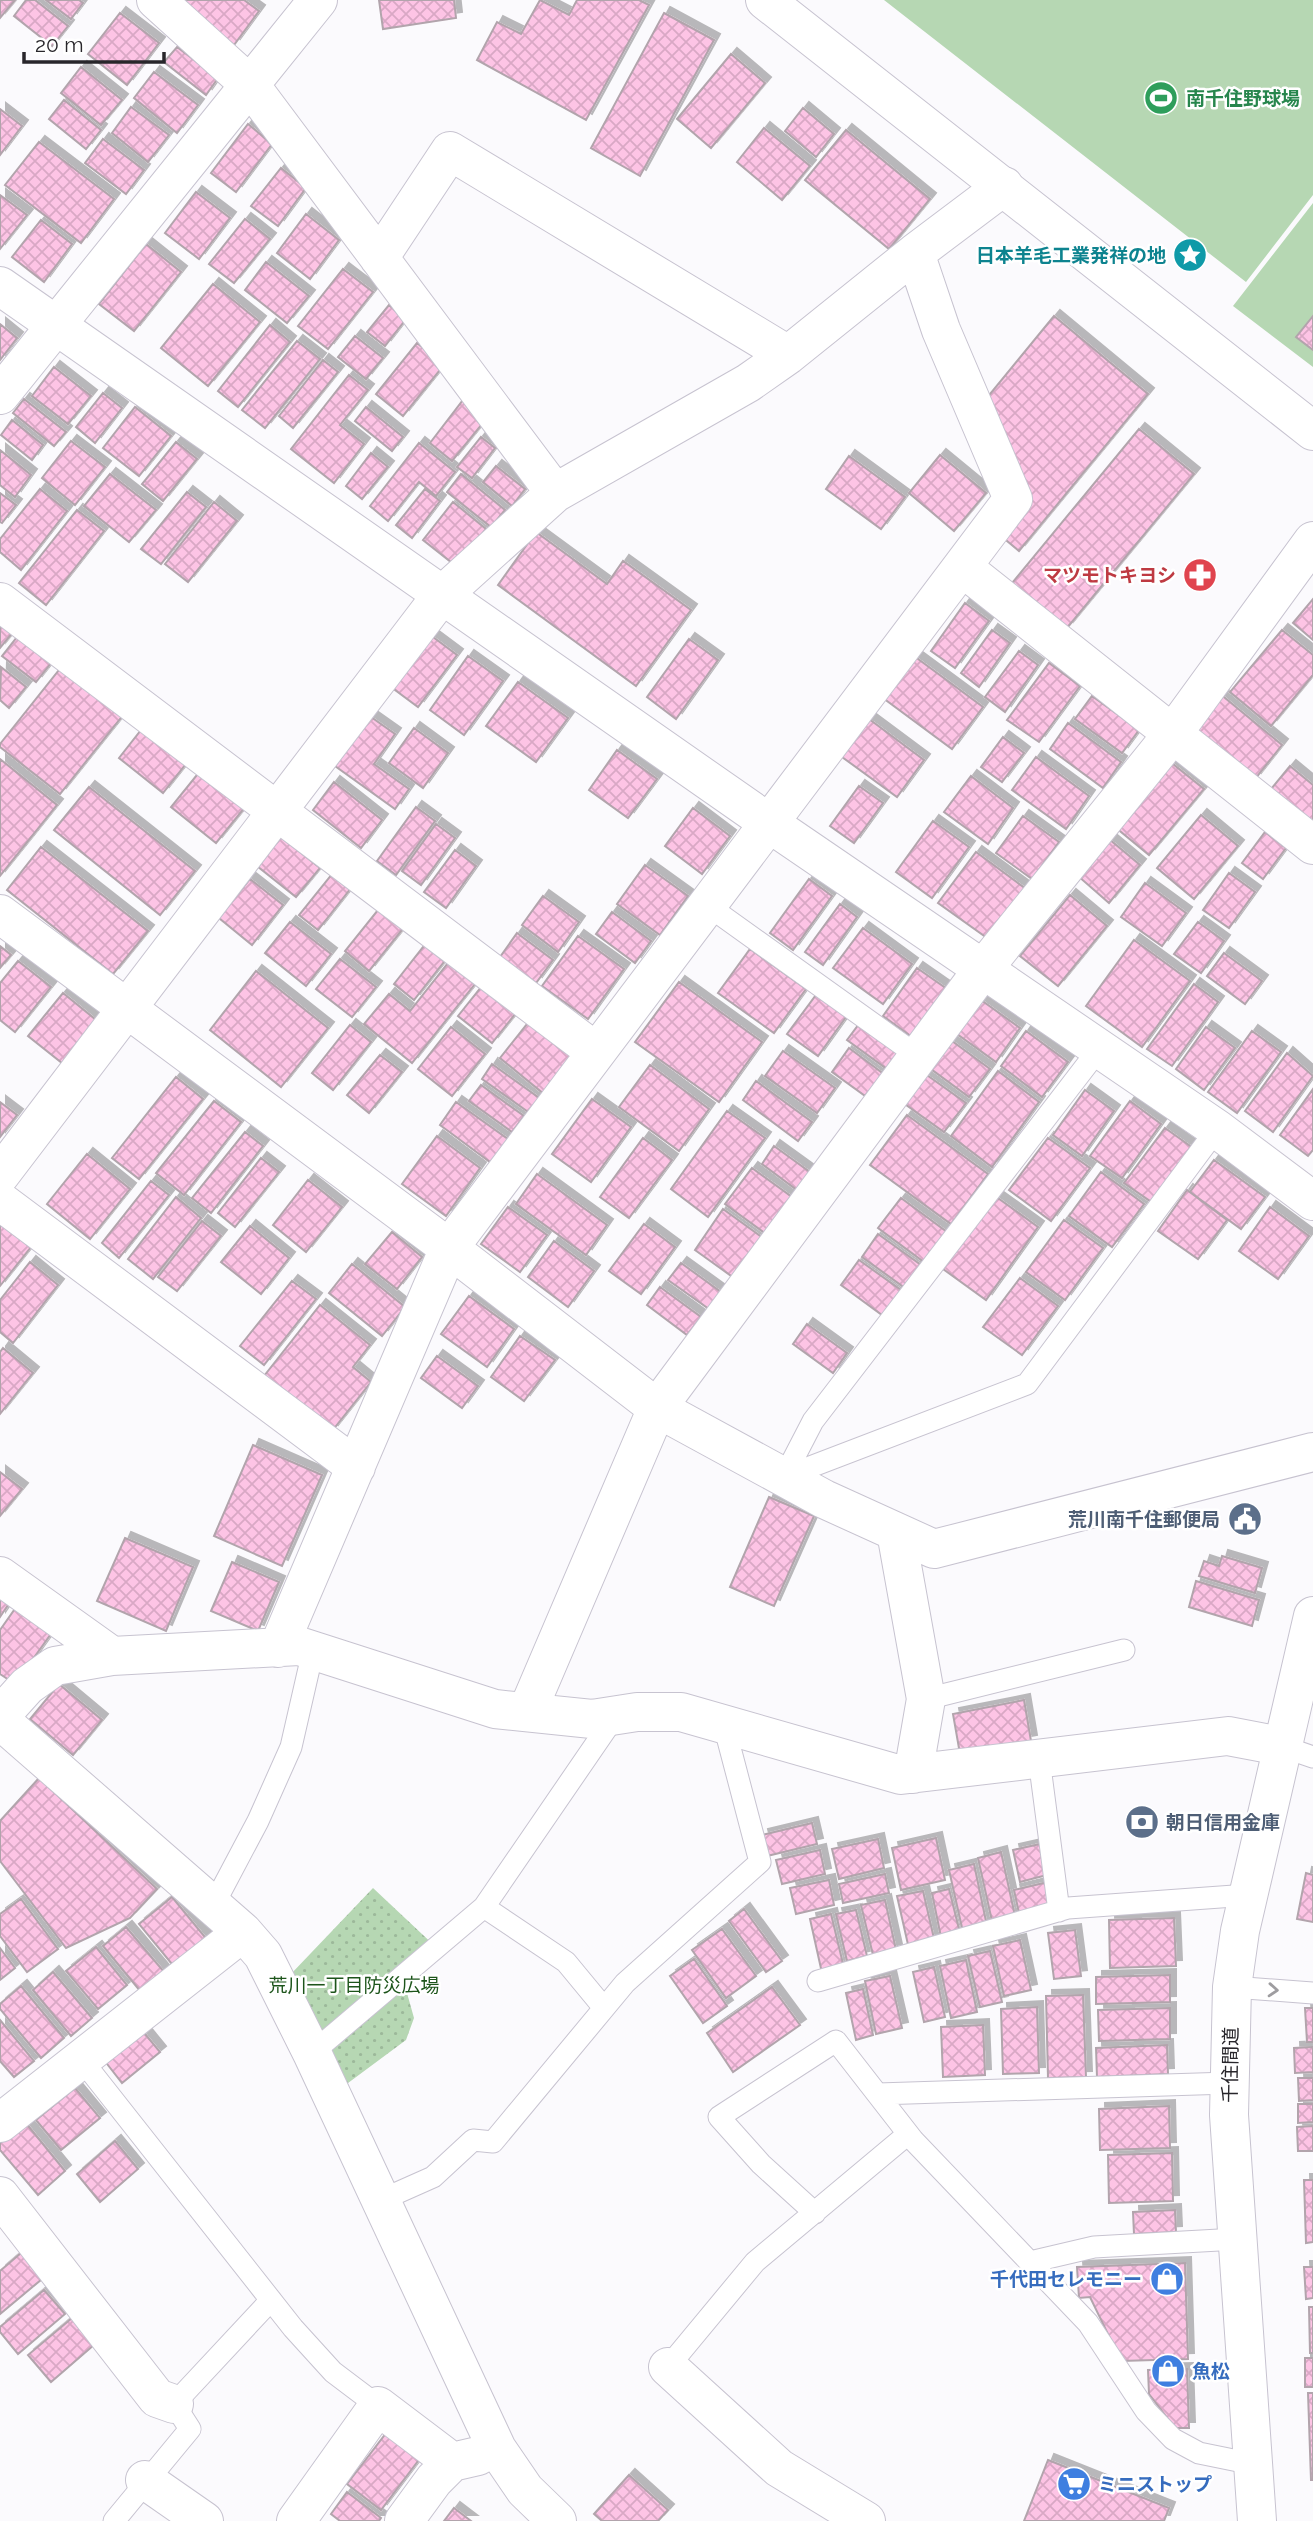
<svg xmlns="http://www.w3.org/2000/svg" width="1313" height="2521" font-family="Raleway,'Noto Sans JP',sans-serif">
<defs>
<pattern id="grass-dots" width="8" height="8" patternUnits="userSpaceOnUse" patternTransform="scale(1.75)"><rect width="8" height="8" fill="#b6d7b3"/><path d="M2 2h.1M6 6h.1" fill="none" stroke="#9cb89a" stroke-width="1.8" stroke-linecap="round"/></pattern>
<pattern id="building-cross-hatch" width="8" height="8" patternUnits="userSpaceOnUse" patternTransform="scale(1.75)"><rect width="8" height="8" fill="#fdc4e5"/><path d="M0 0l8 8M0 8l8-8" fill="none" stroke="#d9a8c5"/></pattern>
<filter id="shadow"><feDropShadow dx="6" dy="-6" stdDeviation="0" flood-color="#0004"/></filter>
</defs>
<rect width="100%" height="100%" fill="#fbfafd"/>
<!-- grass -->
<path fill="url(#grass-dots)" d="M373,1888L439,1950L407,1993L414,2018L406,2040L344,2086L290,1975Z"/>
<!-- pitch -->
<path fill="#b6d7b3" d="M884,0H1313V195L1246,282Z
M1313,203V367L1233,306Z"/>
<!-- building -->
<path fill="url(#building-cross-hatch)" stroke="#b2a4ac" stroke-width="2" filter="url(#shadow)" d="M0,0H15L0,18Z
M26,0H35L68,26L52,46L14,16Z
M46,0H79L83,3L71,19Z
M176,0H244L259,11L234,45Z
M379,0H454L456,18L383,29Z
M540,0L569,15L577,0H639L649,5L586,120L477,60L497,22L521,34Z
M120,13L159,43L127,85L88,54Z
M664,13L714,40L640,176L591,148Z
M177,47L218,78L206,95L164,62Z
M731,54L765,83L711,148L677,119Z
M81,67L122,100L101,125L61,93Z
M154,72L198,105L177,133L134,98Z
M64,100L101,130L86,149L49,119Z
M131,107L169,135L148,162L112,133Z
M803,108L834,134L816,157L785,131Z
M0,109L22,126L0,155Z
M248,124L272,144L236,192L211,173Z
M764,128L810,166L782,200L737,162Z
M846,130L930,199L889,249L805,180Z
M103,139L144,170L126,194L85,163Z
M39,142L114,199L81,243L5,185Z
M281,168L306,188L278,226L251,206Z
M196,192L230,218L199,259L165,233Z
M0,195L27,215L0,249Z
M306,214L339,240L310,279L277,253Z
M245,219L270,239L234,283L209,264Z
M41,220L72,244L44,282L12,257Z
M146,244L181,272L134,331L99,304Z
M266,262L309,296L287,323L245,290Z
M343,269L373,292L328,349L298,326Z
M213,284L260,322L208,386L161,348Z
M389,305L406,319L385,346L367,332Z
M1054,316L1148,394L1019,551L1001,536L981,405Z
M1313,316V350L1296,337Z
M0,324L17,338L0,360Z
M270,325L290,342L238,407L218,391Z
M355,336L383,358L366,379L338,357Z
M297,341L320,359L265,428L242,410Z
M417,343L444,365L403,416L376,394Z
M323,360L338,372L293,428L279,416Z
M54,367L91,396L68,424L32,396Z
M349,375L368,390L340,425L364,444L334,483L291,449Z
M103,393L122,408L95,443L76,427Z
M24,399L66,432L54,446L13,413Z
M463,400L487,418L452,461L430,443Z
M135,407L171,436L139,476L103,448Z
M366,407L403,437L392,451L355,421Z
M12,420L43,445L32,460L1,435Z
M1139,429L1194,474L1067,628L1012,583Z
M481,437L495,448L472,478L457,467Z
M71,441L105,467L75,505L42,478Z
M176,442L197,459L163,501L142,484Z
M419,443L455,472L436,496L419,482L388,521L370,506Z
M0,450L31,475L15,497L0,485Z
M371,453L388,467L362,499L346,486Z
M940,455L986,493L954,531L909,493Z
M849,456L905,497L881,529L826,489Z
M496,466L525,489L512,506L483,482Z
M110,474L156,510L129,542L84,506Z
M461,474L505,510L491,527L447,492Z
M40,489L67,511L21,570L0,552V539Z
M425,489L440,501L412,538L396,525Z
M187,492L206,507L161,564L141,549Z
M0,493L16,505L2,523L0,522Z
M214,502L237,521L188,582L165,564Z
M453,502L486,529L456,566L423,540Z
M77,510L104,531L46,605L19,583Z
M536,532L607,584L623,561L691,610L636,686L498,585Z
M1313,599V640L1293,623Z
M965,603L989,621L955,668L931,651Z
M0,620L14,631L0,648Z
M992,630L1010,643L979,687L961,673Z
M1282,630L1313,655V675L1271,726L1230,692Z
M21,632L55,658L36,682L2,656Z
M429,634L457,655L418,707L391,687Z
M689,639L718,660L676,719L647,697Z
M1019,651L1038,665L1005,712L985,697Z
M468,656L503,681L464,735L430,710Z
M914,656L983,707L952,749L883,698Z
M1049,663L1080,686L1039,742L1007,720Z
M63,665L124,714L60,794L0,747V744Z
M1,667L26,687L9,708L0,700Z
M518,682L568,718L536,762L486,726Z
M1219,693L1282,745L1255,779L1191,726Z
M1092,696L1139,730L1122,753L1075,719Z
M371,717L395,734L374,764L409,789L395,809L335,766Z
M869,719L924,760L897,797L842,757Z
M1068,723L1121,762L1103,788L1050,749Z
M145,725L189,760L163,793L119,758Z
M414,728L448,753L423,788L389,763Z
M1003,737L1024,753L1002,782L981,767Z
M617,750L657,779L628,818L589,790Z
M1163,756L1204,789L1149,855L1109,822Z
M1036,757L1089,796L1066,829L1012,790Z
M0,759L57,805L0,876Z
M205,765L250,801L216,843L171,807Z
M1290,766L1313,785V824L1271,789Z
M971,776L1013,808L988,844L944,812Z
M334,782L382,820L361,848L313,810Z
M859,786L883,803L854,843L830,826Z
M89,787L195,871L160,915L54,830Z
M416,807L435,821L396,875L377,861Z
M693,808L730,836L702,874L665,846Z
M1201,815L1238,846L1194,899L1157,868Z
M1023,816L1059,842L1032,879L996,853Z
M933,821L969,847L932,898L896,872Z
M436,824L455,838L421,885L402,871Z
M1265,832L1286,848L1263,879L1242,863Z
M281,837L320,868L296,897L257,866Z
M1109,839L1140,865L1109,903L1078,876Z
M41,847L148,931L113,974L7,890Z
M455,850L476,866L446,908L424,892Z
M976,852L1026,889L990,940L938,903Z
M645,865L688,896L660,935L617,904Z
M1229,873L1255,892L1229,928L1203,910Z
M332,874L351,888L318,930L299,915Z
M250,879L283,905L252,945L219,918Z
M809,879L832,896L793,950L770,933Z
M1145,883L1186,913L1162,946L1121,917Z
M1070,895L1107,926L1058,986L1020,956Z
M543,896L579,922L558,952L522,925Z
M840,904L857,917L823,965L805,952Z
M382,905L406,925L369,971L345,951Z
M612,912L651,941L635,963L596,934Z
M290,922L331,954L306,986L265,953Z
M1198,922L1224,941L1201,973L1174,954Z
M863,928L912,964L883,1004L833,968Z
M517,933L553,960L536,983L500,957Z
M578,936L624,969L588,1019L542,986Z
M1134,940L1190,981L1142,1047L1086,1006Z
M427,942L447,958L414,1000L394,984Z
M0,946L11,955L0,968Z
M750,949L806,989L774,1033L718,993Z
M1224,953L1262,981L1245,1004L1207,976Z
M340,959L376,987L352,1017L316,989Z
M18,961L51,987L15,1032L0,1020V983Z
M448,963L475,984L412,1063L364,1024L389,994L410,1011Z
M917,968L947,989L912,1037L883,1016Z
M256,971L328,1028L281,1087L210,1030Z
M486,981L520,1008L492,1043L458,1016Z
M679,982L762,1042L719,1102L635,1042Z
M1194,984L1218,1002L1172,1066L1147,1049Z
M63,993L101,1024L67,1067L28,1036Z
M816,995L846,1017L818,1056L787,1034Z
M981,1000L1020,1028L996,1062L957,1034Z
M531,1019L576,1055L544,1094L500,1058Z
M859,1024L899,1053L887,1069L847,1040Z
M350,1025L371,1042L333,1090L312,1073Z
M451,1027L485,1054L452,1096L418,1069Z
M1206,1027L1235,1048L1204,1090L1176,1069Z
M1026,1031L1068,1062L1042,1097L1001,1066Z
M1252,1031L1281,1052L1237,1113L1208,1092Z
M952,1041L990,1069L969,1097L931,1069Z
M849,1048L885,1075L868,1098L832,1072Z
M783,1051L835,1088L817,1113L765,1076Z
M1287,1053L1313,1076L1273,1132L1245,1111Z
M380,1055L402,1072L369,1113L347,1095Z
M492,1064L542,1100L531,1114L482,1079Z
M650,1065L709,1109L679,1151L619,1107Z
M998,1071L1039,1102L992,1167L951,1136Z
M924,1073L966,1103L944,1132L902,1102Z
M176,1077L203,1099L139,1179L112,1158Z
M756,1081L812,1122L798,1141L743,1100Z
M481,1085L524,1116L512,1132L469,1101Z
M1313,1089V1150L1308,1156L1280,1135Z
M1085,1090L1114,1111L1082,1156L1053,1135Z
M592,1099L631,1127L591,1182L552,1154Z
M214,1101L241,1122L184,1195L156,1173Z
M1130,1101L1161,1124L1122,1178L1090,1156Z
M0,1102L17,1115L0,1137Z
M456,1102L515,1144L498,1168L440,1125Z
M727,1111L765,1138L708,1217L671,1189Z
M907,1115L988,1174L951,1224L870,1165Z
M1165,1128L1193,1148L1153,1203L1124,1183Z
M245,1132L263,1146L211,1213L192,1198Z
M437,1136L480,1168L446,1216L402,1184Z
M643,1138L672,1160L629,1218L600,1197Z
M1048,1138L1090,1168L1051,1221L1009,1190Z
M774,1146L814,1175L801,1193L762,1164Z
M87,1154L130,1189L90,1239L47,1204Z
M261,1158L279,1172L235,1227L218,1213Z
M1214,1160L1265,1197L1241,1229L1190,1192Z
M752,1168L792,1197L766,1234L725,1204Z
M1101,1172L1144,1204L1112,1247L1069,1216Z
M537,1174L607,1225L586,1255L516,1204Z
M308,1180L342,1207L306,1252L273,1225Z
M151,1181L169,1195L119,1258L102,1243Z
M1187,1190L1227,1220L1198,1259L1158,1231Z
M995,1196L1038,1227L986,1300L943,1269Z
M176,1197L201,1218L153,1279L128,1259Z
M901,1198L947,1232L924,1262L878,1228Z
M508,1207L547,1235L520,1272L481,1244Z
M1270,1207L1309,1236L1278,1279L1239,1251Z
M723,1209L763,1238L734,1278L695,1250Z
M1064,1220L1103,1248L1065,1300L1026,1272Z
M202,1221L221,1236L177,1291L158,1277Z
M0,1222L31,1247L0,1286Z
M644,1224L675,1247L641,1294L609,1271Z
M250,1226L289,1258L261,1294L221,1262Z
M392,1232L422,1257L397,1289L365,1264Z
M878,1234L921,1265L905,1288L862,1257Z
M554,1241L594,1271L568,1307L528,1277Z
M859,1260L901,1290L882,1315L841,1285Z
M30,1262L58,1285L13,1343L0,1332V1300Z
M681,1263L721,1292L709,1309L668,1280Z
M352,1264L405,1307L382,1336L329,1293Z
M1020,1278L1058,1306L1022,1355L983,1327Z
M292,1281L316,1299L264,1365L240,1346Z
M660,1287L701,1317L687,1335L647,1305Z
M469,1296L514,1329L487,1367L441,1334Z
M320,1305L370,1345L353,1367L371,1382L332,1431L264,1376Z
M807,1324L847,1353L833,1373L793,1344Z
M520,1336L555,1360L524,1401L491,1377Z
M3,1348L33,1373L0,1414V1352Z
M437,1356L478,1386L462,1408L421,1378Z
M253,1445L322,1475L282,1566L214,1536Z
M0,1472L22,1489L0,1516Z
M769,1497L814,1516L774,1606L730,1587Z
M125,1538L193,1567L166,1631L97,1601Z
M1222,1556L1262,1568L1255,1593L1199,1576L1204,1561L1219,1566Z
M232,1562L279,1582L258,1631L211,1611Z
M1196,1581L1259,1600L1252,1626L1189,1607Z
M0,1595L10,1602L0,1617Z
M17,1606L53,1631L15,1684L0,1674V1630Z
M59,1684L102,1720L73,1755L30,1719Z
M1024,1700L1031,1741L960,1754L953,1714Z
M39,1778L157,1889L130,1918L66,1948L0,1861V1821Z
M812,1823L817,1844L767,1856L762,1835Z
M936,1838L945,1880L901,1890L892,1848Z
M878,1839L884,1868L839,1879L832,1849Z
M1040,1844L1047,1875L1020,1882L1013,1850Z
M820,1850L825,1874L782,1884L776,1860Z
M1001,1852L1015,1916L992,1921L978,1858Z
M974,1864L987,1926L963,1932L949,1870Z
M1306,1873L1313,1875V1922L1297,1919Z
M885,1874L889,1893L843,1903L839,1884Z
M829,1880L834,1905L796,1914L790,1888Z
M1048,1882L1053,1906L1019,1913L1014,1890Z
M949,1889L960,1933L941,1937L932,1893Z
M923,1891L935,1943L909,1949L897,1896Z
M172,1897L209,1942L176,1969L139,1924Z
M21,1899L58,1949L27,1972L0,1936V1914Z
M885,1900L896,1950L873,1955L861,1905Z
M744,1909L782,1961L766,1972L729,1921Z
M856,1910L867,1956L847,1961L836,1914Z
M831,1914L844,1968L822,1973L810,1919Z
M1174,1918L1176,1966L1110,1968L1109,1920Z
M126,1927L165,1973L141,1992L103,1946Z
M722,1929L756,1976L726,1998L692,1950Z
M1075,1930L1081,1976L1054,1979L1048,1933Z
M1020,1940L1031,1990L1004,1996L993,1946Z
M96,1947L127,1985L98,2009L66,1971Z
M0,1948L15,1968L0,1980Z
M990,1951L1002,2002L980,2007L968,1956Z
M694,1959L727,2006L703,2023L670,1976Z
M966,1960L977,2012L951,2018L940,1966Z
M934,1967L945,2017L924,2022L913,1972Z
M53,1972L92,2018L71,2036L33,1990Z
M1170,1975V2002L1096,2004V1977Z
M890,1976L902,2028L876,2034L865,1981Z
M21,1986L64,2038L41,2058L0,2009V2004Z
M772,1987L800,2025L733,2072L707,2033Z
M863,1989L873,2035L856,2040L846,1993Z
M1083,1995L1086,2077L1048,2078L1046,1996Z
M1037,2007L1039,2073L1003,2074L1001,2009Z
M1170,2008V2039L1099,2041L1098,2010Z
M1305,2008H1313V2042H1307Z
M0,2020L34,2061L14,2077L0,2061Z
M983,2025L985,2075L943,2077L941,2027Z
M141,2029L160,2052L122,2083L104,2060Z
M1167,2045L1168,2074L1097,2077L1096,2048Z
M1313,2047V2072L1295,2073L1294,2048Z
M1298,2078H1313V2100L1299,2101Z
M75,2088L100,2118L61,2150L36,2120Z
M1298,2104H1313V2122L1298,2123Z
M1169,2106L1170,2148L1100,2150L1099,2109Z
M25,2122L65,2171L38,2195L0,2150V2143Z
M1313,2126V2151H1298L1297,2127Z
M115,2141L138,2169L100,2202L77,2174Z
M1172,2153L1173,2201L1109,2203L1108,2155Z
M1304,2180H1313V2242L1306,2243Z
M1175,2210L1176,2232L1134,2234L1133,2212Z
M21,2253L42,2279L0,2314V2271Z
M1185,2263L1188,2359L1121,2361L1090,2297L1079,2298L1077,2267Z
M1304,2267H1313V2298L1306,2299Z
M44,2290L65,2314L18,2354L0,2332V2327Z
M1309,2307H1313V2353H1310Z
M72,2318L94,2345L51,2382L28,2355Z
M1305,2358H1313V2387H1305Z
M1187,2369L1189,2428H1175L1149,2394L1148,2370Z
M1308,2393H1313V2480H1311Z
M387,2432L421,2457L381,2510L347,2484Z
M1048,2460L1169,2508L1164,2521H1024Z
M629,2475L668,2510L658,2521H602L594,2514Z
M347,2492L381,2518L379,2521H340L331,2514Z
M454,2508L471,2521H444Z"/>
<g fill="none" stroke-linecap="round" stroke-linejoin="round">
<!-- service casing -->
<g stroke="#c7c3d0" stroke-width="23">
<path id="service" d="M707,905L918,1056
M784,1477L1027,1384L1217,1129
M784,1477L813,1421L1099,1049
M926,1699L1124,1650
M1281,1746L1313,1757
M1039,1759L1059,1911
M213,1906L258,1821L291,1747L313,1651
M484,1907L566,1962L604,2008
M818,1981L1068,1908L1248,1895
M1232,1987L1313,1993
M312,2053L484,1907L615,1716
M81,2059L293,2328L333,2372L378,2406
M878,2094L1229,2083
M379,2201L433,2177L473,2140L493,2142L625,1983L760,1862L724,1725
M815,2213L761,2164L719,2117L836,2041L913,2140L1088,2323L1146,2411L1173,2439L1199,2453L1253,2464
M1030,2262L1094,2247L1237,2239
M668,2367L755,2262L908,2134
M114,2521L190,2429L174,2404L271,2300"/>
</g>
<!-- minor casing -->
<g stroke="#c7c3d0" stroke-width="40">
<path id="minor" d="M156,0L250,85L555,493
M379,258L450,151L788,355
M0,395L318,0
M962,567L1313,845
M0,602L596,1052
M0,914L449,1248L657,1408L824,1499L934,1549L1313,1452
M0,1175L441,596L555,493L748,383L788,355L915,253
M0,1201L356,1467
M896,1532L926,1699L913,1774
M0,1576L112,1656
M278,1648L449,1248L1013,499L941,330L915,253L1004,186
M527,1712L657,1408L983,969L1171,736L1313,541
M0,1716L27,1686L55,1666L112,1656L299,1646L495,1709L592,1719L637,1712H681L901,1775L1228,1736L1281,1746
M0,1720L243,1932L263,1955L312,2053L497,2449L525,2490L557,2521
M0,2123L243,1932
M0,2196L157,2398L174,2404
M668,2367L779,2468L866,2521
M145,2480L204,2521
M296,2521L378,2406L452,2462
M404,2521L434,2480L452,2462L478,2456"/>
</g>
<!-- tertiary casing -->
<g stroke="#c7c3d0" stroke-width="40">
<path id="tertiary" d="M765,0L1313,431
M0,286L769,823L1217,1129L1313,1201
M1257,2521L1229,2115L1232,1987L1240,1931L1313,1616"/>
</g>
<!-- service -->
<use href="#service" stroke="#fff" stroke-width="21"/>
<!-- minor -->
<use href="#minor" stroke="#fff" stroke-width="38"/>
<!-- tertiary -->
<use href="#tertiary" stroke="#fff" stroke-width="38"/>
</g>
<!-- one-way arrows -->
<defs><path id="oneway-chevron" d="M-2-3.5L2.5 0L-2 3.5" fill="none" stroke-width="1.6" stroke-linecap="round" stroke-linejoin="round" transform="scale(1.75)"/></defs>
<use stroke="#9e9da0" href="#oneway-chevron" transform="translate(1273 1990) rotate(4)"/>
<!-- icons -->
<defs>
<g id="stadium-disc" transform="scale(1.75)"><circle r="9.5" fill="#2e9e5b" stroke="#fff"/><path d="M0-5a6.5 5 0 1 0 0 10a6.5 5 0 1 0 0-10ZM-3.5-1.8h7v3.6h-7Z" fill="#fff"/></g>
<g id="sight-disc" transform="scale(1.75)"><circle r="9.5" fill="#0f9aa8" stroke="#fff"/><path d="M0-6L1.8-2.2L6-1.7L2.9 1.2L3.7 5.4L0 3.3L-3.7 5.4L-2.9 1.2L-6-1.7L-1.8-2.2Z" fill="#fff"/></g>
<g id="pharmacy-disc" transform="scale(1.75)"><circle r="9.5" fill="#e0444e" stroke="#fff"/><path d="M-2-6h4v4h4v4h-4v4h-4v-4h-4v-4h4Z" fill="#fff"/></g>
<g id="civic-disc" transform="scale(1.75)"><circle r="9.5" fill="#5c6f8a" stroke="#fff"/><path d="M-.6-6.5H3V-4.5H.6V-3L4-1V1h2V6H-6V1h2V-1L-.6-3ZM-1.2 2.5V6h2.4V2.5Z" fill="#fff"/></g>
<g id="bank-disc" transform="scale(1.75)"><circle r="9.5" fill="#5c6f8a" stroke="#fff"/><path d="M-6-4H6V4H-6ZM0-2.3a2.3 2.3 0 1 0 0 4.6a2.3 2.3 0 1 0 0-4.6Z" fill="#fff"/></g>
<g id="shop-disc" transform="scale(1.75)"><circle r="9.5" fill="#3f7fe0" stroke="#fff"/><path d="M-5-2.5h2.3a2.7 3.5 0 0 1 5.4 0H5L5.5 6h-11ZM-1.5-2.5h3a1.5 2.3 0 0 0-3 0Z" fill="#fff"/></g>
<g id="supermarket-disc" transform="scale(1.75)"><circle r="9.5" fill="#3f7fe0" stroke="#fff"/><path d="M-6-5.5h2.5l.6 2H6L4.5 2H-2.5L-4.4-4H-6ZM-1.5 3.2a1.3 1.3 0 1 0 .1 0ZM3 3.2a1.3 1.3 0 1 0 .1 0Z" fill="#fff"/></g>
</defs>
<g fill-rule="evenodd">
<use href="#stadium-disc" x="1161" y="98"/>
<use href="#sight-disc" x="1190" y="255"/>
<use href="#pharmacy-disc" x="1200" y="575"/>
<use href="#civic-disc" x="1245" y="1519"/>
<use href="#bank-disc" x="1142" y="1822"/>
<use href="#shop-disc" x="1167" y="2279"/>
<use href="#shop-disc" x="1168" y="2371"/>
<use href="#supermarket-disc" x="1074" y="2484"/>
</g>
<g text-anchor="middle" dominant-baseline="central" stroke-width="5" stroke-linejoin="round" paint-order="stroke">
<!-- leisure labels -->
<g font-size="19" font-weight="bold" fill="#27864d" stroke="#fff" text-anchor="start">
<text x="1186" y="98">南千住野球場</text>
</g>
<!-- culture labels -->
<g font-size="19" font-weight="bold" fill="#0d838f" stroke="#fff" text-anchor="end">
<text x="1166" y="255">日本羊毛工業発祥の地</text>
</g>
<!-- health labels -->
<g font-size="19" font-weight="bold" fill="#be3a42" stroke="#fff" text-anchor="end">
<text x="1176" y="575">マツモトキヨシ</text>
</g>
<!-- service labels -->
<g font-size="19" font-weight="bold" fill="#4e5e75" stroke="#fff" text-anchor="end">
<text x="1220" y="1519">荒川南千住郵便局</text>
<text x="1166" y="1822" text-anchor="start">朝日信用金庫</text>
</g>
<!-- park labels -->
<g font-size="19" fill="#1d551b" stroke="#fff">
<text x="354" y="1985">荒川一丁目防災広場</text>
</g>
<!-- street labels -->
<g font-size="19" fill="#28262b" stroke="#fff">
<text transform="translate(1230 2065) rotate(-89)">千住間道</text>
</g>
<!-- shop labels -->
<g font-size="19" font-weight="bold" fill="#366cbe" stroke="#fff" text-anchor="start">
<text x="1142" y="2279" text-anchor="end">千代田セレモニー</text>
<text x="1192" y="2371">魚松</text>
<text x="1098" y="2484">ミニストップ</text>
</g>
</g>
<!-- scale -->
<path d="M24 52v10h140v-10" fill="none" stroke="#28262b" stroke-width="3.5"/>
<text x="35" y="52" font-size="21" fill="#28262b" stroke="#ffffff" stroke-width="5" paint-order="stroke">20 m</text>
</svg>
